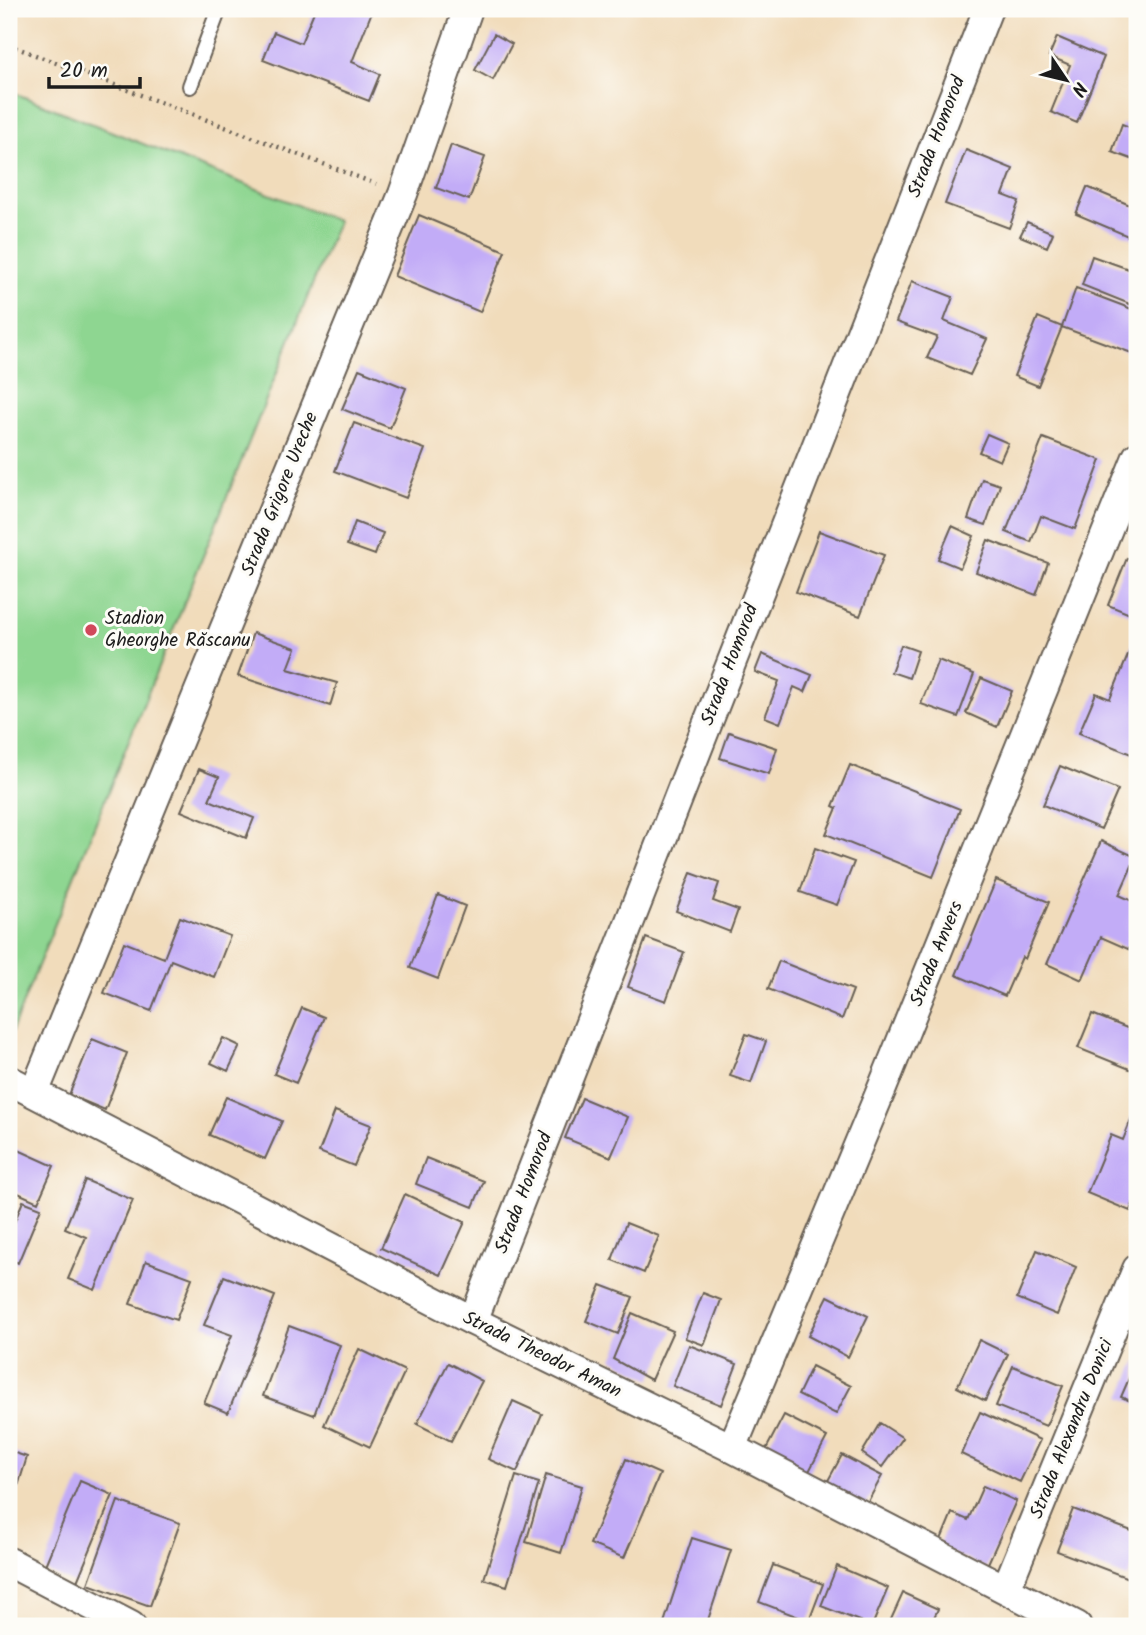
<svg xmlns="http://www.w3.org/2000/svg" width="1146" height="1635" font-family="Kalam,sans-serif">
<rect width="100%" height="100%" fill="#fdfcf7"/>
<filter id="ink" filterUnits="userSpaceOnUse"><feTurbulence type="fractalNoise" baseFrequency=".0143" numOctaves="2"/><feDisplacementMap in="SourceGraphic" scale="14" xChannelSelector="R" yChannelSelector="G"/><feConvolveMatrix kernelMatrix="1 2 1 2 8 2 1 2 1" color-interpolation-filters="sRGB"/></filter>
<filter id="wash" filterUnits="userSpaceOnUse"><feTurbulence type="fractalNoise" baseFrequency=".00686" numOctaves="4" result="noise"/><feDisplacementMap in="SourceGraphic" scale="28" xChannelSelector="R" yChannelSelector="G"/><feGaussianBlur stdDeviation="1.57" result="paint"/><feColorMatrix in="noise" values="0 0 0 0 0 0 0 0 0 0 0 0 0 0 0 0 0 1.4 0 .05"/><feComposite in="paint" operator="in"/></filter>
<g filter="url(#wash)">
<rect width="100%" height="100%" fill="#f1dcbb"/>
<!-- green -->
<path fill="#8ed691" stroke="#557956" stroke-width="2" d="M9,91L338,221L9,1038Z"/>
<g id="blocks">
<!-- building -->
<path fill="#c2acf7" d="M315,9H373L352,62L380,74L369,101L263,60L274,32L301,43Z
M494,34L512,44L493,80L475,70Z
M1057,37L1104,57L1077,123L1051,112L1070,65L1049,56Z
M1122,124L1137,130V161L1112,152Z
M451,145L485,157L469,200L436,188Z
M966,150L1013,169L1003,195L1019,201L1009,228L945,204Z
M1087,187L1137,208L1135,239L1076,214Z
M419,215L505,251L480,312L394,276Z
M1027,222L1053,233L1047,247L1020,236Z
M1092,256L1137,272V307L1082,285Z
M912,281L953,297L944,321L987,339L970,375L927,358L937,337L896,322Z
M1076,288L1137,311V355L1062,327L1038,386L1014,376L1038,317L1062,327Z
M359,369L406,388L390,428L342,409Z
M354,423L425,449L406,498L335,471Z
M987,434L1008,443L1000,461L979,452Z
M1043,438L1101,460L1075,529L1041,516L1031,542L1006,532Z
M982,479L1000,485L986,525L968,519Z
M355,522L383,533L375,555L347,545Z
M952,526L974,536L960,568L938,559Z
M819,531L884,555L860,616L796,592Z
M988,540L1048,563L1036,595L976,572Z
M1127,558L1137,562V617L1108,605Z
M253,633L296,648L288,669L337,683L330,706L238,676Z
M1133,643L1137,645V740L1131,754L1079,733L1096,693L1110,699Z
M901,645L918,651L909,678L891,672Z
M762,654L812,675L805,692L794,687L780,723L765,717L779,681L755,672Z
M938,660L974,674L958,717L921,704Z
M981,678L1012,691L997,727L966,713Z
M729,732L777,748L769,774L720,758Z
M850,765L960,809L933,877L826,834L837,808L833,806Z
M1060,766L1118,790L1101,829L1043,805Z
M199,769L219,777L209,800L254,818L246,838L181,811Z
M1101,841L1136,857L1119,895L1137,903V953L1101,937L1082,980L1047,964Z
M815,848L854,862L837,905L800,892Z
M691,873L719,883L713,901L738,910L730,932L676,911Z
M996,880L1049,902L1025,959L1022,957L1005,996L956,975Z
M438,895L465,906L438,979L410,968Z
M180,917L230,936L214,977L171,960L151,1011L104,993L124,942L164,958Z
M646,938L684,952L666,1001L628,987Z
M779,961L853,990L842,1019L768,989Z
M302,1008L324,1017L296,1083L274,1074Z
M1092,1014L1137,1032V1072L1078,1048Z
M746,1034L766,1041L751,1083L730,1076Z
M223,1038L240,1046L228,1071L211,1063Z
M92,1039L127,1053L105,1110L69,1095Z
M226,1097L282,1121L265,1159L209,1135Z
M582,1098L628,1117L611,1157L565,1138Z
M1137,1104V1195L1130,1211L1087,1193L1111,1135L1123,1140Z
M335,1111L371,1125L354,1166L319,1152Z
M12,1147L54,1166L38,1202L9,1189V1154Z
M426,1158L484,1181L473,1207L416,1184Z
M85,1180L133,1200L95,1290L68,1279L86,1237L65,1228Z
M405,1194L465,1222L441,1275L381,1248Z
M23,1201L41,1208L18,1263L9,1259V1235Z
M626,1223L659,1236L644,1273L612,1260Z
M1037,1250L1076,1267L1057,1315L1017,1298Z
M146,1261L192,1278L176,1320L130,1304Z
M224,1276L275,1296L228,1413L204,1403L232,1335L204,1325Z
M601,1285L633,1297L618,1334L586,1321Z
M703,1293L721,1300L704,1345L685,1338Z
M828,1296L868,1316L848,1357L808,1336Z
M632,1313L673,1331L651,1380L613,1359Z
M289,1326L340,1345L314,1415L263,1396Z
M979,1340L1008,1354L985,1401L957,1387Z
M689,1345L737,1364L721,1405L673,1386Z
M359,1349L405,1371L370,1447L324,1425Z
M1137,1360V1404L1121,1397Z
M448,1363L482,1381L451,1441L417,1424Z
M812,1366L851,1386L836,1414L798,1395Z
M1013,1366L1063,1386L1046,1426L996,1406Z
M513,1401L542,1414L517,1472L488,1459Z
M980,1412L1040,1440L1020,1482L961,1454Z
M784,1415L827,1437L805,1479L762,1457Z
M880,1423L903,1438L882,1467L862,1453Z
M9,1451L27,1457L12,1506L9,1505Z
M842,1455L882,1476L865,1507L825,1486Z
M626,1459L660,1474L624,1558L590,1544Z
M546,1475L582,1486L561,1553L526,1542Z
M516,1476L539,1483L507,1586L484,1579Z
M80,1481L113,1495L76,1584L43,1570Z
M983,1486L1016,1501L986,1568L938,1547L952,1513L968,1520Z
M118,1501L180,1523L150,1606L88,1584Z
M1073,1509L1137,1533V1554L1128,1578L1057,1551Z
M692,1538L731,1550L706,1626H663Z
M773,1565L823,1584L809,1621L759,1602Z
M837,1566L888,1588L872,1626L821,1606Z
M903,1593L938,1609L930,1626H888Z"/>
</g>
</g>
<g filter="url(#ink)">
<use href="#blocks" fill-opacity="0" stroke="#675f54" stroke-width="2"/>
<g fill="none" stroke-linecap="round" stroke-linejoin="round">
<!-- service casing -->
<g stroke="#675f54" stroke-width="18">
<path id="service" d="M190,86L219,9"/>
</g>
<!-- minor casing -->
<g stroke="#675f54" stroke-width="32">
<path id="minor" d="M9,1080L473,1321L732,1448L1077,1626
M34,1093L403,194L468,9
M473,1321L988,9
M732,1448L883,1086L1137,457
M9,1562L131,1626
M1006,1589L1137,1269"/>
</g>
<!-- path -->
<path stroke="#675f54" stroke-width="4.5" stroke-dasharray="2 5" stroke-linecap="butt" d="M9,45L376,184"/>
<!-- service -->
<use href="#service" stroke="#fff" stroke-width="14"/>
<!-- minor -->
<use href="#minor" stroke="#fff" stroke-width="28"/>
</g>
</g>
<!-- markers -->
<circle fill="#d1495b" stroke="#fdfcf7" stroke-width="2.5" cx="91" cy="630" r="7"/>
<g text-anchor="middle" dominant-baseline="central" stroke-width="6" stroke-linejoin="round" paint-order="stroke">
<!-- street labels -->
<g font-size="19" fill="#1c1c1c" stroke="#fdfcf7">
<text transform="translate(937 137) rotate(-69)">Strada Homorod</text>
<text transform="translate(280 494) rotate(-68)">Strada Grigore Ureche</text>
<text transform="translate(730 665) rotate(-69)">Strada Homorod</text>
<text transform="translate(937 954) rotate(-68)">Strada Anvers</text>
<text transform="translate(524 1193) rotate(-69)">Strada Homorod</text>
<text transform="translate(542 1355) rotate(26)">Strada Theodor Aman</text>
<text transform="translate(1072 1429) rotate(-68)">Strada Alexandru Donici</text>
</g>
<!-- poi labels -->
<g font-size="19" fill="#1c1c1c" stroke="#fdfcf7" text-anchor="start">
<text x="105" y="619">Stadion<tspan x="105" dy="22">Gheorghe Răscanu</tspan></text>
</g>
</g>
<!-- margin -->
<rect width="1146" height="1635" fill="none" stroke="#fdfcf7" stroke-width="35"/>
<!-- north arrow -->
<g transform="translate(1066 80) rotate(125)" stroke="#fdfcf7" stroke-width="5" paint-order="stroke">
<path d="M0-5L12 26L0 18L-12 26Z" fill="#1c1c1c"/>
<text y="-10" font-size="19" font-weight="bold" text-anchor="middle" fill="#1c1c1c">N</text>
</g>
<!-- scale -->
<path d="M49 77v10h91v-10" fill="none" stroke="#1c1c1c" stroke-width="3.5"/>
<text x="60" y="77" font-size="21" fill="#1c1c1c" stroke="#fdfcf7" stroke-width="5" paint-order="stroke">20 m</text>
</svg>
